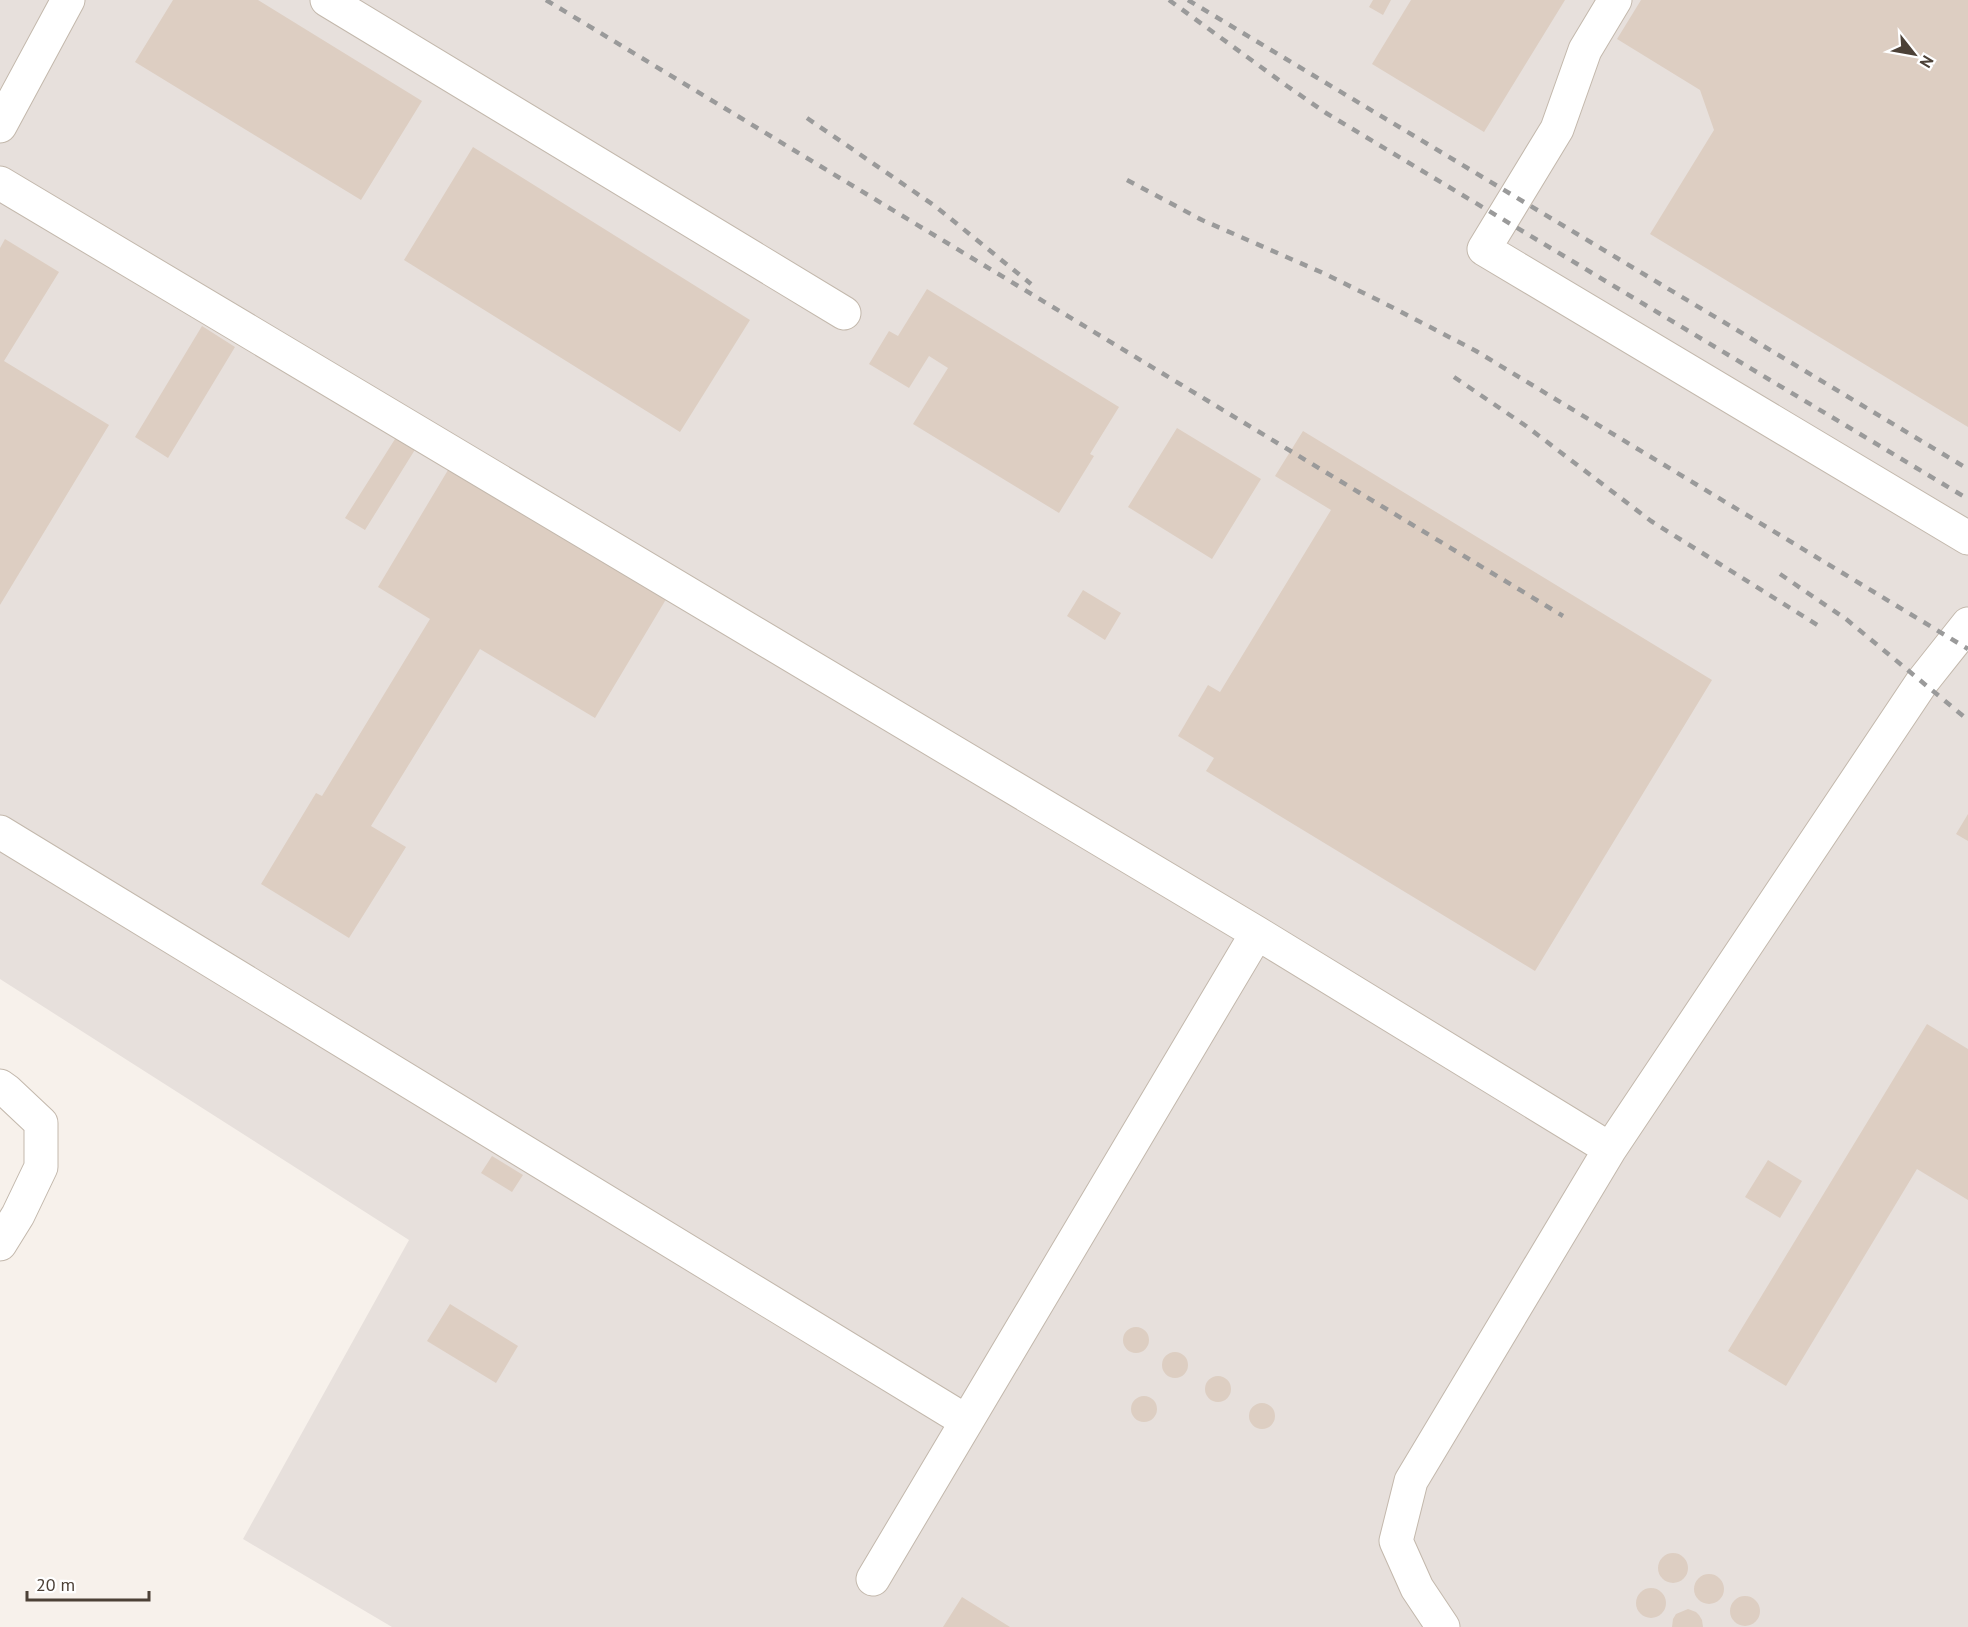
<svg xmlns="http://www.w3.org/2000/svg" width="1968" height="1627" font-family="'PT Sans',sans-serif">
<rect width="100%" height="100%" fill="#f7f1eb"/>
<!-- industrial -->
<path fill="#e7e0dc" d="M0,0H1968V1627H392L243,1539L409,1240L0,979Z"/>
<!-- building -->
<path fill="#ddcec2" d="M173,0H258L422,101L361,200L135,62Z
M1373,0H1391L1383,15L1369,7Z
M1411,0H1565L1484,132L1372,64Z
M1641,0H1968V427L1650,234L1714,130L1700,90L1617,39Z
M473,147L750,320L680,432L404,260Z
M5,239L59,272L4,361L109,425L0,605V248Z
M927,289L1119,407L1090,454L1094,456L1059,513L913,424L948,368L929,356L909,388L869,364L889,331L898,336Z
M202,326L235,347L168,458L135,437Z
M402,428L421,440L365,530L345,518Z
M1177,428L1261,479L1212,559L1128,507Z
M1303,431L1712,680L1535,971L1206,771L1214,758L1178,736L1208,685L1220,692L1331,510L1275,476Z
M454,460L671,591L595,718L480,649L371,826L406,847L349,938L261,884L316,793L322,796L430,619L378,587Z
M1083,590L1121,613L1105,640L1067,616Z
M1968,814V841L1956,834Z
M1927,1024L1968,1049V1200L1917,1169L1786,1386L1728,1351Z
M492,1156L523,1175L512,1192L481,1173Z
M1768,1160L1802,1181L1780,1218L1745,1197Z
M450,1304L518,1346L496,1383L427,1341Z
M1123 1340a13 13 0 1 1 26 0a13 13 0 1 1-26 0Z
M1162 1365a13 13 0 1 1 26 0a13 13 0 1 1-26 0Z
M1205 1389a13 13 0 1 1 26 0a13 13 0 1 1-26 0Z
M1131 1409a13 13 0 1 1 26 0a13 13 0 1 1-26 0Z
M1249 1416a13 13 0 1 1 26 0a13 13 0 1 1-26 0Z
M1658 1568a15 15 0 1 1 30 0a15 15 0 1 1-30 0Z
M1694 1589a15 15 0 1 1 30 0a15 15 0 1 1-30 0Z
M1636 1603a15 15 0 1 1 30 0a15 15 0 1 1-30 0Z
M1730 1611a15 15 0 1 1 30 0a15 15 0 1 1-30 0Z
M962,1597L1010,1627H943Z
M1688,1609L1696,1612L1699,1615L1702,1620L1703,1627H1672L1673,1619L1676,1614Z"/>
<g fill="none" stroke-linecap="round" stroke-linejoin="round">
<!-- minor casing -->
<g stroke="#c3b8ac" stroke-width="35">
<path id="minor" d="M327,0L844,313
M1615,0L1585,50L1557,129L1484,249L1968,538
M0,126L68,0
M0,183L1257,933L1610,1149
M0,832L966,1421
M0,1086L7,1091L41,1123V1167L18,1215L0,1244
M873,1579L1257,933
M1443,1627L1417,1588L1396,1541L1411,1481L1610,1149L1922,682L1968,624"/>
</g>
<!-- minor -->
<use href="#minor" stroke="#fff" stroke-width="33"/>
<!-- rail -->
<path stroke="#9a9a9a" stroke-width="4.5" stroke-dasharray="8 8" stroke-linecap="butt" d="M546,0L1563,616
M1169,0L1287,86L1326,113L1968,499
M1188,0L1968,469
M807,118L935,206L1031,284
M1127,180L1202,220L1323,273L1382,302L1476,351L1968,649
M1454,377L1526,426L1651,521L1819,626
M1780,574L1846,619L1968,720"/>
</g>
<!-- north arrow -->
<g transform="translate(1914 54) rotate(121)" stroke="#ffffff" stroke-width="4.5" paint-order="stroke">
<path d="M0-4.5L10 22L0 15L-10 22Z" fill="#4c4137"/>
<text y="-9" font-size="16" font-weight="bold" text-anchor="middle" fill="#4c4137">N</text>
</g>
<!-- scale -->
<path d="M27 1591v9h122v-9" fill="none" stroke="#4c4137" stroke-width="3"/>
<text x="36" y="1591" font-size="18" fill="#4c4137" stroke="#ffffff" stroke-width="4.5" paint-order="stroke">20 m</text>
</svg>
